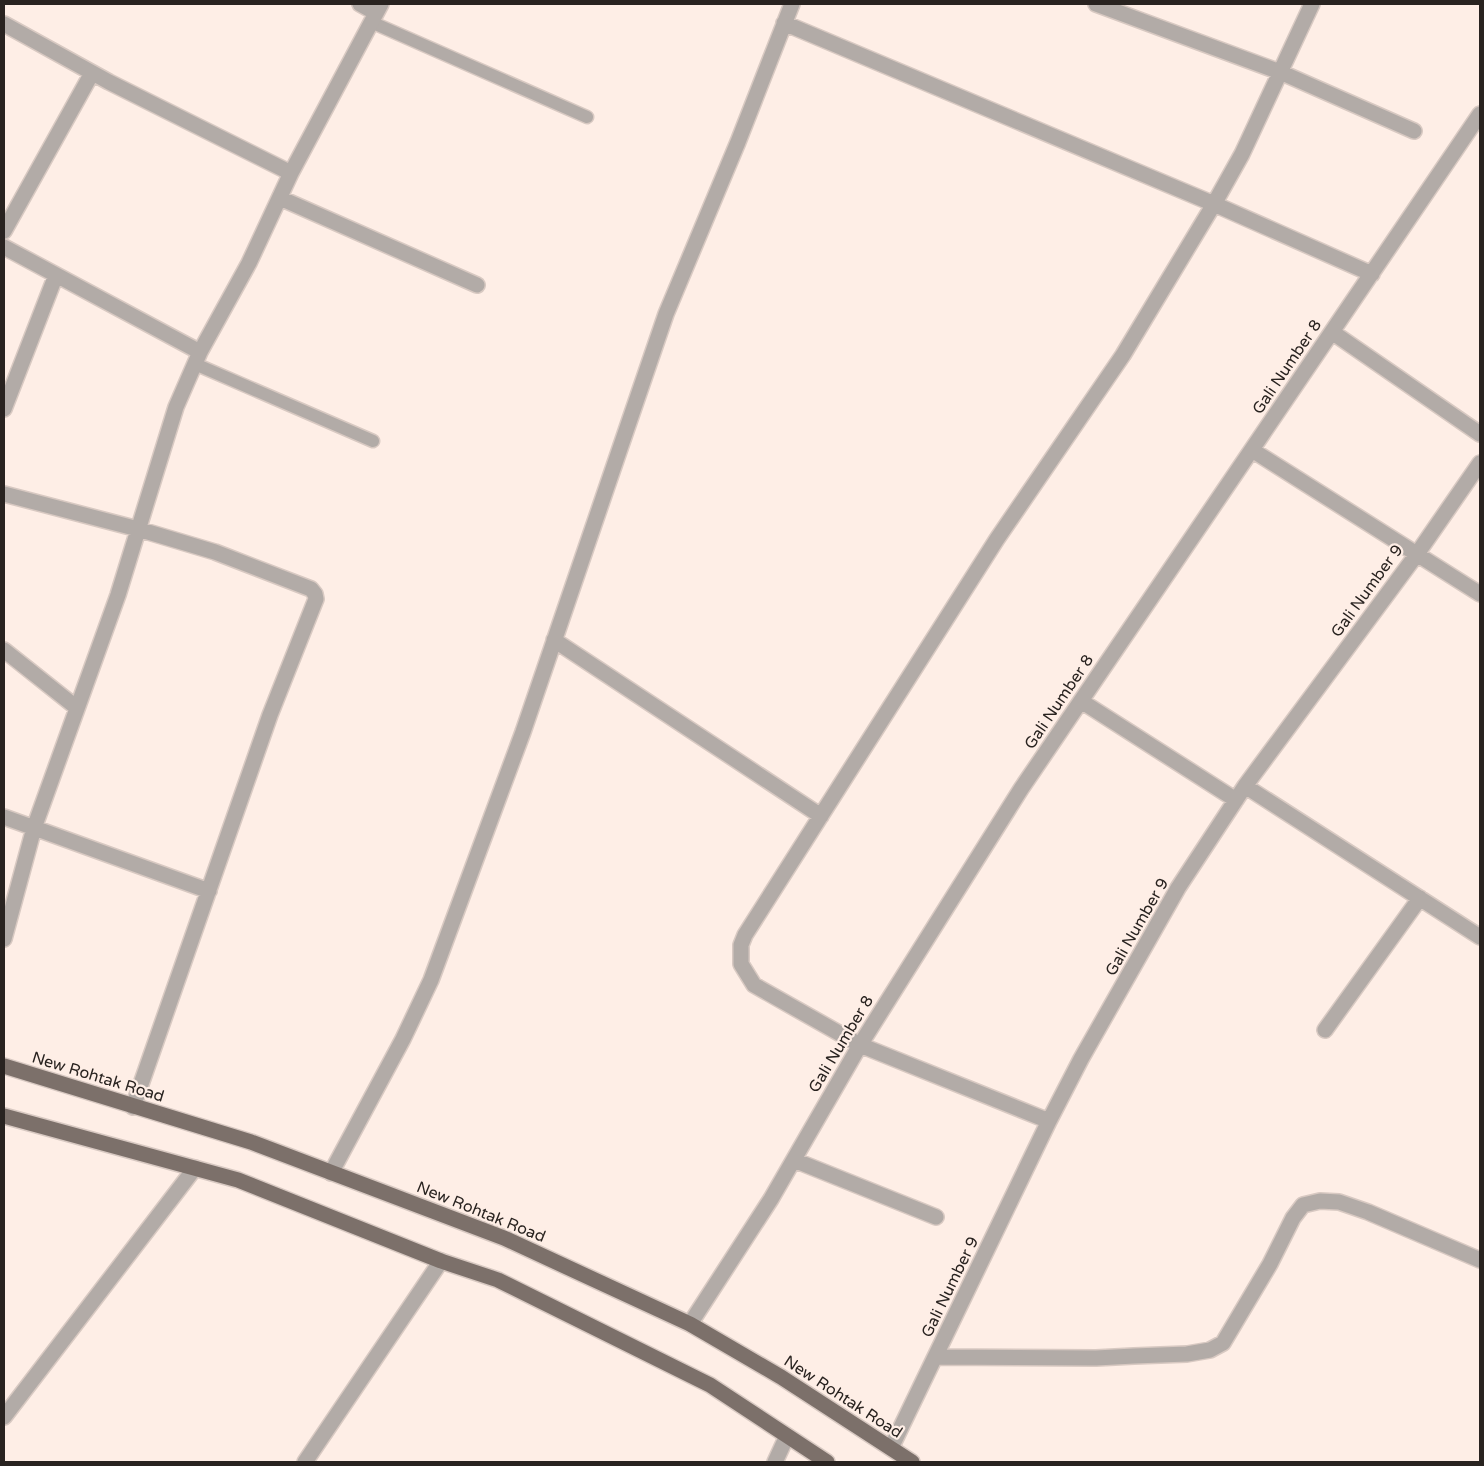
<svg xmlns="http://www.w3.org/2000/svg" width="1484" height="1466" font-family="'Varela Round',sans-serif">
<rect width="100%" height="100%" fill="#feeee6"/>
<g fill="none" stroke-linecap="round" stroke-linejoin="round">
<!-- lane casing -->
<g stroke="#d8c9c2" stroke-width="15">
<path id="lane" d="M371,22L587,117
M195,364L373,441"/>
</g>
<!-- street casing -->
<g stroke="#d8c9c2" stroke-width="18">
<path id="street" d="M360,4L376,13
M1096,4L1280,72L1414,131
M784,23L1214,204L1372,274
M4,24L109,82L291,173
M280,198L477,285
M4,231L92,73
M4,247L200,352
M1332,332L1480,434
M4,409L56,275
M1252,450L1480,594
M4,494L138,529L215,552L311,589L315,594L316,599L270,715L133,1107
M554,640L821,816
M4,650L77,708
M1081,701L1236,800
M1245,786L1480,937
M4,817L209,891
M4,939L34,828L118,595L176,407L200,352L249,263L291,173L381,4
M1325,1030L1420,898
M1049,1121L860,1045L754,985L741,964V945L745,935L997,539L1123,355L1214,204L1242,154L1312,4
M794,1160L936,1217
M331,1173L403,1039L431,980L523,732L666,314L738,142L792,4
M690,1324L771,1199L860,1045L1021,789L1480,114
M935,1357L1096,1358L1134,1356L1187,1354L1210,1350L1223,1343L1270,1264L1293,1218L1303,1205L1320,1201L1339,1202L1368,1212L1480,1260
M4,1417L195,1168
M891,1448L1049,1121L1081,1059L1178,888L1245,786L1417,554L1480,463
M305,1462L441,1261
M775,1462L787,1436"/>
</g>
<!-- primary casing -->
<g stroke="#d8c9c2" stroke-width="18">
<path id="primary" d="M4,1066L251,1142L504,1238L690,1324L781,1377L912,1462
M4,1116L238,1180L441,1261L498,1280L710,1385L827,1462"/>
</g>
<!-- lane -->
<use href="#lane" stroke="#b2aba7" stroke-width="12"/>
<!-- street -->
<use href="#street" stroke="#b2aba7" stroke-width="15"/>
<!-- primary -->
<use href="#primary" stroke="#7c706a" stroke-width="15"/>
</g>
<g text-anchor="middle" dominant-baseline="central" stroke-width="4.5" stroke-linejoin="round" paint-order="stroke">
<!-- street labels -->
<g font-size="16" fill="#292320" stroke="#feeee6">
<text transform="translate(1287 367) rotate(-56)">Gali Number 8</text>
<text transform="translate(1367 591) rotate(-54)">Gali Number 9</text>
<text transform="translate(1059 702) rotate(-56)">Gali Number 8</text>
<text transform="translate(1137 927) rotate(-60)">Gali Number 9</text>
<text transform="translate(841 1044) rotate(-59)">Gali Number 8</text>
<text transform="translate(98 1077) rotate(17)">New Rohtak Road</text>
<text transform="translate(481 1212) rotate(22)">New Rohtak Road</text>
<text transform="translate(950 1287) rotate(-64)">Gali Number 9</text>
<text transform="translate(843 1397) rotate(33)">New Rohtak Road</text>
</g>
</g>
<!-- border -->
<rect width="1484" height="1466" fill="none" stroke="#292320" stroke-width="10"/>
</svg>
